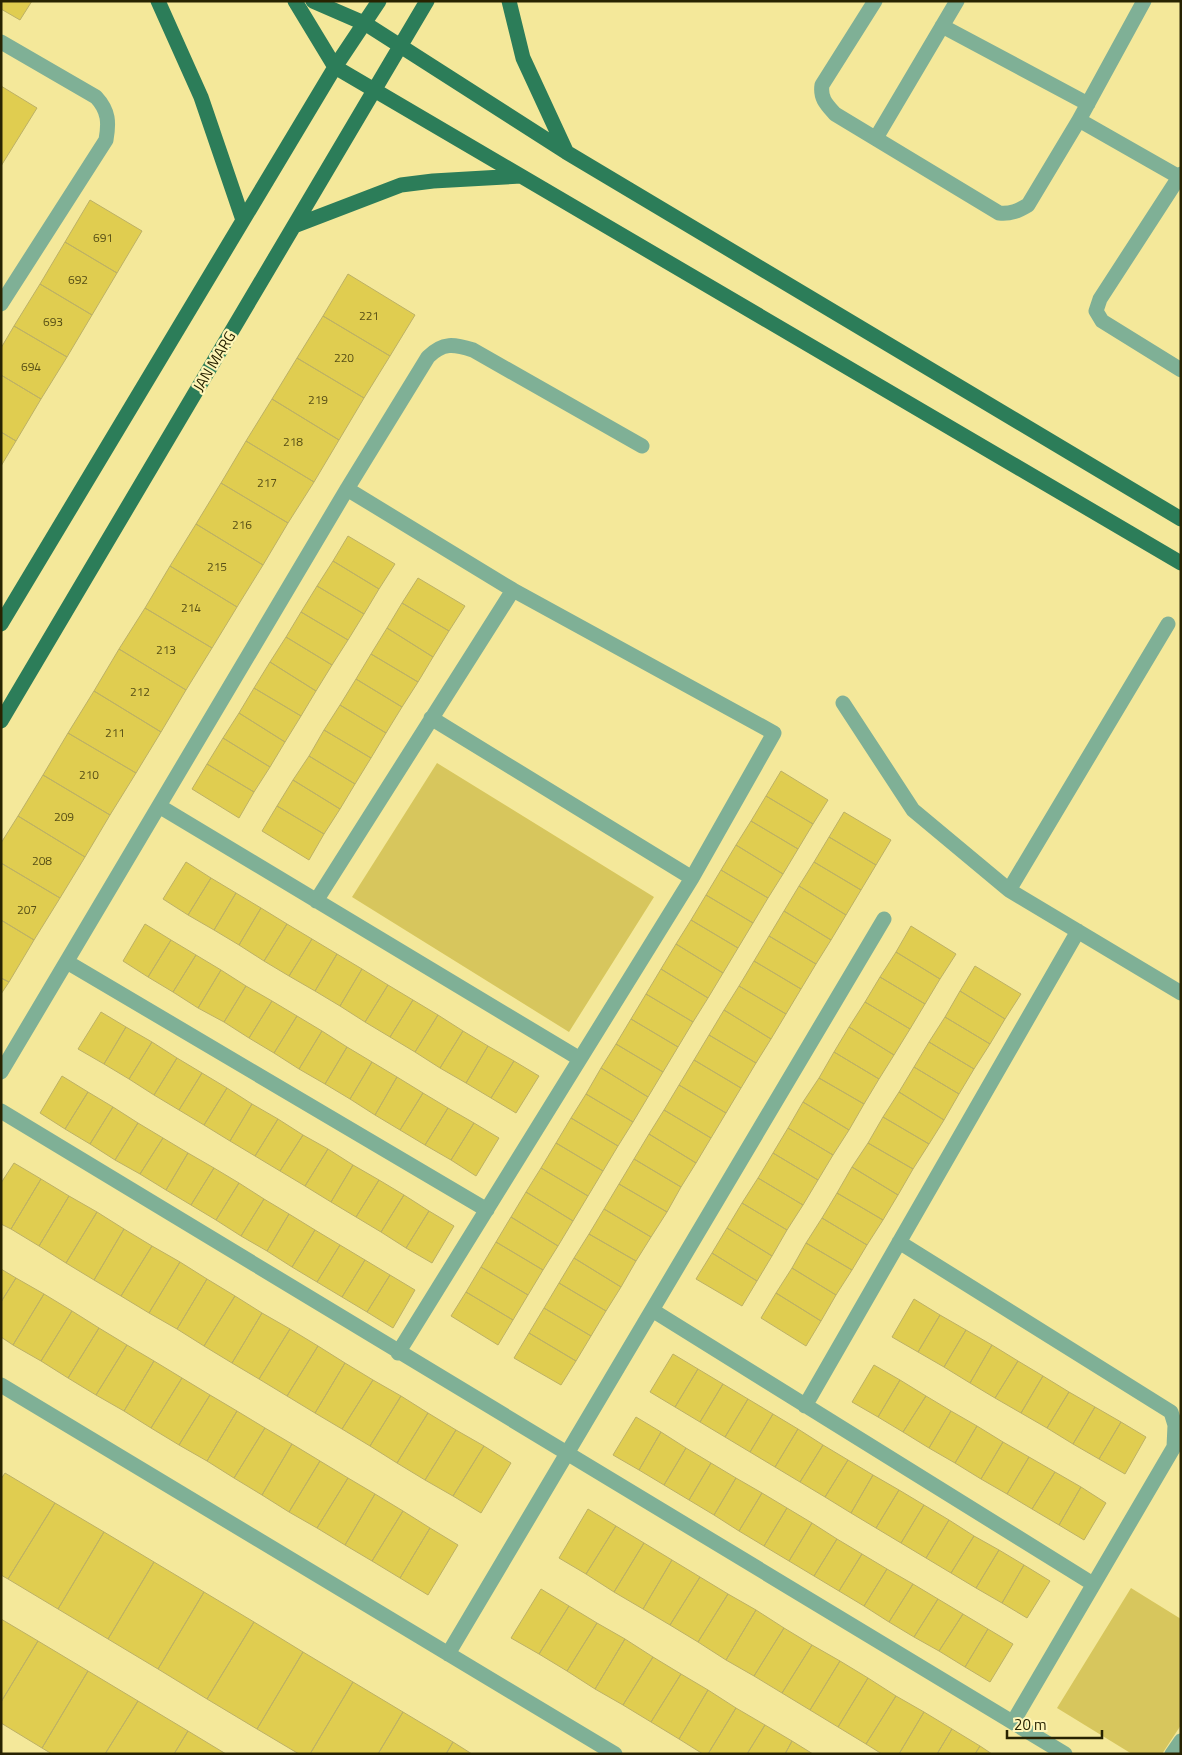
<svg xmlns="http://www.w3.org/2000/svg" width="1182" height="1755" font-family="'Titillium Web',sans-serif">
<rect width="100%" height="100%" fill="#f4e89a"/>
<!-- green -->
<path fill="#d7c65d" d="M437,763L654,897L569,1032L352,897Z
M1131,1588L1181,1619V1725L1162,1754H1132L1057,1708Z"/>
<!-- building -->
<path fill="#e0cd50" stroke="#bdb165" d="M1,1H32L20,20L1,9Z
M1,86L37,108L1,166Z
M90,200L142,231L117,273L65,242Z
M65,242L117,273L92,315L40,284Z
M348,274L415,315L390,356L323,316Z
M40,284L92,315L67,357L14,326Z
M323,316L390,356L364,398L297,358Z
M14,326L67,357L41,399L1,375V348Z
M297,358L364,398L339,440L272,399Z
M1,375L41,399L16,441L1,432Z
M272,399L339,440L314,482L246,441Z
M1,432L16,441L1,466Z
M246,441L314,482L288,523L221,483Z
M221,483L288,523L263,565L196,524Z
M196,524L263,565L237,607L170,566Z
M348,536L395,564L379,589L333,561Z
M333,561L379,589L364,614L317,586Z
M170,566L237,607L212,648L145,608Z
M418,578L465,606L449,631L402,603Z
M317,586L364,614L348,640L301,612Z
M402,603L449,631L433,657L387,628Z
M145,608L212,648L186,690L119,649Z
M301,612L348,640L332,665L286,637Z
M387,628L433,657L418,682L371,654Z
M286,637L332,665L316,691L270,662Z
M119,649L186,690L161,732L94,691Z
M371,654L418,682L402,707L356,679Z
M270,662L316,691L301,716L254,688Z
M356,679L402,707L386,733L340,705Z
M254,688L301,716L285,742L239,713Z
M94,691L161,732L136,773L68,733Z
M340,705L386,733L371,758L324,730Z
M239,713L285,742L270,767L223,738Z
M324,730L371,758L355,784L309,756Z
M68,733L136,773L110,815L43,775Z
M223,738L270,767L254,792L207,764Z
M309,756L355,784L340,809L293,780Z
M207,764L254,792L239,818L192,789Z
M781,771L828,800L813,824L766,796Z
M43,775L110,815L85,857L18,816Z
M293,780L340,809L324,834L277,806Z
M766,796L813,824L798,849L751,821Z
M277,806L324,834L309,860L262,831Z
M844,812L891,840L876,865L829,837Z
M18,816L85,857L60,898L1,863V843Z
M751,821L798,849L783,874L736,845Z
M829,837L876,865L861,890L814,862Z
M736,845L783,874L768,898L721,870Z
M186,862L211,878L188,915L163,899Z
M814,862L861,890L846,915L799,886Z
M1,863L60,898L34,940L1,920Z
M721,870L768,898L753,923L706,895Z
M211,878L236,893L214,930L188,915Z
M799,886L846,915L831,940L784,911Z
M236,893L261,908L239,945L214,930Z
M706,895L753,923L738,948L691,920Z
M261,908L287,924L264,961L239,945Z
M784,911L831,940L816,964L769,936Z
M1,920L34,940L9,982L1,978Z
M691,920L738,948L723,973L676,944Z
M145,924L171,940L148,977L123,961Z
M287,924L312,939L289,976L264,961Z
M911,926L956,954L940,979L896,952Z
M769,936L816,964L801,989L754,961Z
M312,939L337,954L315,991L289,976Z
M171,940L196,955L173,992L148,977Z
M676,944L723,973L708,998L661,969Z
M896,952L940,979L925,1004L880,977Z
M337,954L362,969L340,1006L315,991Z
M196,955L221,970L198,1008L173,992Z
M754,961L801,989L786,1014L739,986Z
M975,966L1021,994L1005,1019L960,991Z
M362,969L388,985L365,1022L340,1006Z
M661,969L708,998L693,1022L646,994Z
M221,970L246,986L224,1022L198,1008Z
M880,977L925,1004L910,1029L865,1002Z
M1,978L9,982L1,994Z
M388,985L413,1000L390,1037L365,1022Z
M246,986L272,1001L249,1038L224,1022Z
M739,986L786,1014L771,1039L724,1010Z
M960,991L1005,1019L990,1044L945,1017Z
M646,994L693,1022L678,1047L631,1019Z
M413,1000L438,1015L415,1052L390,1037Z
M272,1001L297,1016L274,1053L249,1038Z
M865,1002L910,1029L894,1055L849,1027Z
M724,1010L771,1039L756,1063L709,1035Z
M101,1012L126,1027L104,1064L78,1049Z
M438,1015L463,1031L440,1068L415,1052Z
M297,1016L322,1031L299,1069L274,1053Z
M945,1017L990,1044L974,1069L929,1042Z
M631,1019L678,1047L663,1072L616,1044Z
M126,1027L152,1042L129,1079L104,1064Z
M849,1027L894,1055L879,1079L834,1052Z
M322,1031L347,1047L325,1084L299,1069Z
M463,1031L488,1046L466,1083L440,1068Z
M709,1035L756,1063L741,1088L694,1060Z
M152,1042L177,1058L154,1095L129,1079Z
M929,1042L974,1069L959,1094L914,1067Z
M616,1044L663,1072L648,1097L601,1068Z
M488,1046L514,1061L491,1098L466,1083Z
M347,1047L372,1062L350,1099L325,1084Z
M834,1052L879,1079L864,1104L819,1078Z
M177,1058L202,1073L179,1110L154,1095Z
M694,1060L741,1088L726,1113L679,1085Z
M514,1061L539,1076L516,1113L491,1098Z
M372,1062L397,1077L375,1115L350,1099Z
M914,1067L959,1094L944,1120L899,1092Z
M601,1068L648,1097L633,1122L586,1094Z
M202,1073L227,1088L204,1125L179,1110Z
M62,1076L88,1092L65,1129L40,1113Z
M397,1077L423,1093L400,1130L375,1115Z
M819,1078L864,1104L849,1130L803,1102Z
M679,1085L726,1113L711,1138L664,1110Z
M227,1088L252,1104L230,1141L204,1125Z
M88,1092L113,1107L90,1144L65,1129Z
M899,1092L944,1120L929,1144L883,1117Z
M423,1093L448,1108L425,1145L400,1130Z
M586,1094L633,1122L618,1146L571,1118Z
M803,1102L849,1130L833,1155L788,1128Z
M252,1104L278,1119L255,1156L230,1141Z
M113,1107L138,1123L115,1160L90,1144Z
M448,1108L474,1123L451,1160L425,1145Z
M664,1110L711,1138L696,1163L649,1134Z
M883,1117L929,1144L913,1169L868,1143Z
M571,1118L618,1146L603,1171L556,1143Z
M278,1119L303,1135L280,1171L255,1156Z
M138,1123L163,1138L140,1174L115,1160Z
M474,1123L499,1138L476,1176L451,1160Z
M788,1128L833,1155L818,1180L773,1153Z
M649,1134L696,1163L681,1187L634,1159Z
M303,1135L328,1149L305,1186L280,1171Z
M163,1138L188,1153L166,1190L140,1174Z
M556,1143L603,1171L588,1196L541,1168Z
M868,1143L913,1169L898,1195L852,1167Z
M328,1149L353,1165L331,1202L305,1186Z
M188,1153L214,1168L191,1205L166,1190Z
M773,1153L818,1180L803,1205L758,1178Z
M634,1159L681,1187L667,1212L619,1184Z
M14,1163L41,1179L11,1229L1,1224V1183Z
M353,1165L379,1180L356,1217L331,1202Z
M852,1167L898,1195L883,1220L837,1193Z
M214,1168L239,1183L216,1220L191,1205Z
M541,1168L588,1196L573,1221L526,1192Z
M758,1178L803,1205L787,1230L742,1203Z
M41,1179L69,1196L39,1246L11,1229Z
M379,1180L404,1195L381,1232L356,1217Z
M239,1183L264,1199L241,1236L216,1220Z
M619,1184L667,1212L651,1237L604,1209Z
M526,1192L573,1221L558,1246L511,1217Z
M837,1193L883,1220L867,1245L822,1218Z
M404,1195L429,1211L406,1248L381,1232Z
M69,1196L97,1212L66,1263L39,1246Z
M264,1199L289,1214L267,1251L241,1236Z
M742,1203L787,1230L772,1256L727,1228Z
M604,1209L651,1237L636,1261L589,1234Z
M429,1211L454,1226L432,1263L406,1248Z
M97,1212L124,1229L94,1280L66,1263Z
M289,1214L315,1230L292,1267L267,1251Z
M511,1217L558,1246L543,1270L496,1242Z
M822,1218L867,1245L852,1270L806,1243Z
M727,1228L772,1256L757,1281L712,1253Z
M124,1229L152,1246L121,1296L94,1280Z
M315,1230L340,1245L317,1282L292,1267Z
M589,1234L636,1261L621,1287L574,1258Z
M496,1242L543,1270L528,1295L481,1267Z
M806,1243L852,1270L836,1295L792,1268Z
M340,1245L365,1260L342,1297L317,1282Z
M152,1246L180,1262L149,1313L121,1296Z
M712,1253L757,1281L742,1306L696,1279Z
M574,1258L621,1287L606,1311L559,1283Z
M365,1260L390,1275L367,1312L342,1297Z
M180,1262L207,1279L177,1329L149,1313Z
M481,1267L528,1295L513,1320L466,1292Z
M792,1268L836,1295L821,1321L776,1293Z
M1,1269L16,1278L1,1302Z
M390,1275L415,1290L393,1328L367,1312Z
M16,1278L44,1294L13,1345L1,1337V1302Z
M207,1279L235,1296L204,1346L177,1329Z
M559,1283L606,1311L591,1336L544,1308Z
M466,1292L513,1320L498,1345L451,1316Z
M776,1293L821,1321L806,1346L761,1318Z
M44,1294L72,1311L41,1361L13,1345Z
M235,1296L262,1313L232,1363L204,1346Z
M914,1299L940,1315L918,1352L892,1337Z
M544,1308L591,1336L576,1361L529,1333Z
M72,1311L99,1328L68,1378L41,1361Z
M262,1313L290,1329L259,1379L232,1363Z
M940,1315L966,1330L944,1367L918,1352Z
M99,1328L127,1345L96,1395L68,1378Z
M290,1329L318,1346L287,1396L259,1379Z
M966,1330L992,1345L970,1383L944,1367Z
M529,1333L576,1361L561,1385L514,1358Z
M127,1345L154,1361L124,1411L96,1395Z
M992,1345L1018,1361L995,1398L970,1383Z
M318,1346L345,1363L315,1413L287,1396Z
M673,1354L698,1369L675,1407L650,1392Z
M154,1361L182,1378L151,1428L124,1411Z
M1018,1361L1043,1376L1021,1413L995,1398Z
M345,1363L373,1380L342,1429L315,1413Z
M874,1365L900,1380L878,1417L852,1402Z
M698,1369L723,1384L700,1422L675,1407Z
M1043,1376L1069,1392L1047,1428L1021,1413Z
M182,1378L210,1395L179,1445L151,1428Z
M373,1380L401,1396L370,1446L342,1429Z
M900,1380L926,1396L903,1432L878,1417Z
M723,1384L748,1399L725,1437L700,1422Z
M1069,1392L1095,1407L1073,1444L1047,1428Z
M210,1395L237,1411L207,1461L179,1445Z
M401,1396L428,1413L397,1463L370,1446Z
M926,1396L951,1411L929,1448L903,1432Z
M748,1399L773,1414L750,1452L725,1437Z
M1095,1407L1121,1422L1099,1459L1073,1444Z
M237,1411L265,1428L234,1478L207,1461Z
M951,1411L977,1426L955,1463L929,1448Z
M428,1413L456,1430L425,1480L397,1463Z
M773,1414L798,1429L775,1467L750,1452Z
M636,1417L661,1432L639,1470L613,1455Z
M1121,1422L1146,1437L1125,1474L1099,1459Z
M977,1426L1003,1442L981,1479L955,1463Z
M265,1428L292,1444L262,1495L234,1478Z
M798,1429L823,1445L800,1482L775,1467Z
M456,1430L484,1446L453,1496L425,1480Z
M661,1432L686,1448L664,1485L639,1470Z
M1003,1442L1029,1457L1007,1494L981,1479Z
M292,1444L320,1461L289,1512L262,1495Z
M823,1445L848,1460L825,1497L800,1482Z
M484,1446L511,1463L481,1513L453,1496Z
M686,1448L711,1463L689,1500L664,1485Z
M1029,1457L1055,1472L1032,1509L1007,1494Z
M848,1460L873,1475L851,1513L825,1497Z
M320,1461L348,1478L317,1528L289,1512Z
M711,1463L736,1478L714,1515L689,1500Z
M1055,1472L1081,1487L1059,1525L1032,1509Z
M5,1473L55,1503L8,1579L1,1575V1479Z
M873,1475L899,1490L876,1528L851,1513Z
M348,1478L375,1494L345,1545L317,1528Z
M736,1478L762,1493L739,1531L714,1515Z
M1081,1487L1106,1503L1084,1540L1059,1525Z
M899,1490L924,1505L901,1543L876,1528Z
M762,1493L787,1508L764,1546L739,1531Z
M375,1494L403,1511L372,1561L345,1545Z
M55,1503L104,1532L58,1609L8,1579Z
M924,1505L949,1520L926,1558L901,1543Z
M787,1508L812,1523L789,1561L764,1546Z
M588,1509L616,1526L586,1574L559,1558Z
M403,1511L430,1528L400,1578L372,1561Z
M949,1520L974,1536L951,1573L926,1558Z
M812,1523L837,1539L814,1576L789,1561Z
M616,1526L644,1543L614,1592L586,1574Z
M430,1528L458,1545L428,1595L400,1578Z
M104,1532L154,1562L108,1639L58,1609Z
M974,1536L999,1550L976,1588L951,1573Z
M837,1539L862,1554L839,1591L814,1576Z
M644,1543L672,1560L643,1609L614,1592Z
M999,1550L1024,1565L1002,1603L976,1588Z
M862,1554L887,1569L864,1606L839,1591Z
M672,1560L700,1577L670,1625L643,1609Z
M154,1562L204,1592L158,1669L108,1639Z
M1024,1565L1050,1581L1027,1618L1002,1603Z
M887,1569L913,1584L889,1622L864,1606Z
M700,1577L728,1594L698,1642L670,1625Z
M913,1584L938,1599L914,1637L889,1622Z
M541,1589L569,1606L539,1654L511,1638Z
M204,1592L254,1622L207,1699L158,1669Z
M728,1594L756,1610L726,1660L698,1642Z
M938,1599L963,1614L939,1651L914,1637Z
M569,1606L597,1623L567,1671L539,1654Z
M756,1610L784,1628L754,1676L726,1660Z
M963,1614L988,1629L965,1667L939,1651Z
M1,1619L38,1641L1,1702Z
M254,1622L303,1652L257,1729L207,1699Z
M597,1623L625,1639L595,1689L567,1671Z
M784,1628L812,1645L782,1693L754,1676Z
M988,1629L1013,1644L990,1682L965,1667Z
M625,1639L653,1657L623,1705L595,1689Z
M38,1641L88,1671L42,1748L1,1723V1702Z
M812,1645L840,1661L810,1710L782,1693Z
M303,1652L353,1682L310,1754H299L257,1729Z
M653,1657L681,1674L651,1722L623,1705Z
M840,1661L868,1678L838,1727L810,1710Z
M88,1671L138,1701L105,1754H52L42,1748Z
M681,1674L708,1690L679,1739L651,1722Z
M868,1678L896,1696L866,1744L838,1727Z
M353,1682L403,1712L378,1754H310Z
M708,1690L736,1708L708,1754H703L679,1739Z
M896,1696L924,1712L899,1754H882L866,1744Z
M138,1701L188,1731L174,1754H105Z
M736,1708L765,1725L747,1754H708Z
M403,1712L453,1742L446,1754H378Z
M924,1712L952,1729L937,1754H899Z
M765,1725L792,1741L785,1754H747Z
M952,1729L980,1746L975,1754H937Z
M188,1731L226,1754H174Z
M792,1741L813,1754H785Z
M453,1742L472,1754H446Z
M980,1746L992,1754H975Z"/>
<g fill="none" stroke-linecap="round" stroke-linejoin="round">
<!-- minor -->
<path stroke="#7fb096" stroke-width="15" d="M875,1L822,85C820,98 826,104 835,114L999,213C1011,214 1018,211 1028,205L1079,120L1144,1
M942,26L1088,104
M1,42L96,97C109,111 109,123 106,140L1,304
M1079,120L1179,177
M876,138L957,1
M1181,174L1100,299L1096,311L1102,321L1181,370
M347,489L513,590L774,733L692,878L398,1353
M843,703L913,810L1009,890L1181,993
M431,718L692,878
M159,806L580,1059
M1009,890L1168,624
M316,901L513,590
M67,962L487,1210
M1,1072L347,489L428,357C443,342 454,344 473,350L642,446
M1,1111L1065,1754
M899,1242L1171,1412L1175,1425L1174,1447L1013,1722
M652,1310L1093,1584
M1,1385L615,1754
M805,1406L1078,931
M448,1654L884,919
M1172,1754L1181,1741"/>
<!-- major -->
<path stroke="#2c7d59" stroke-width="15" d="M158,1L201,97L243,220
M295,1L335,67L1181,563
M313,1L366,24L566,152L1181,519
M509,1L523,58L566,151
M294,226L401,185L433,181L521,176
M1,624L335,67L379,1
M1,721L427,1"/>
</g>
<g text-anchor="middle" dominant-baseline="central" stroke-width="4.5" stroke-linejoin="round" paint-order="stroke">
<!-- number labels -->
<g font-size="12" fill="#564e16">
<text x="103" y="237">691</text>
<text x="78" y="279">692</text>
<text x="369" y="315">221</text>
<text x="53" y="321">693</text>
<text x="344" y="357">220</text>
<text x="31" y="366">694</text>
<text x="318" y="399">219</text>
<text x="293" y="441">218</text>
<text x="267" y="482">217</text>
<text x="242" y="524">216</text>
<text x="217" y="566">215</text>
<text x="191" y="607">214</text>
<text x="166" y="649">213</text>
<text x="140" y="691">212</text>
<text x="115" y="732">211</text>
<text x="89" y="774">210</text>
<text x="64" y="816">209</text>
<text x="42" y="860">208</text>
<text x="27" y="909">207</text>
</g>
<!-- street labels -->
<g font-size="15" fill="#282302" stroke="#fef5b7">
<text transform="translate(214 361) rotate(-59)">JAN MARG</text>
</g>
</g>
<!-- border -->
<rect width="1182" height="1755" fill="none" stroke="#282302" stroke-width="5"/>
<!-- scale -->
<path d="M1007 1730v8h95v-8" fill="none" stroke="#282302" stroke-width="2.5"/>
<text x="1014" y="1730" font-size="15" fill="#282302" stroke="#fef5b7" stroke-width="4" paint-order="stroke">20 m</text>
</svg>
